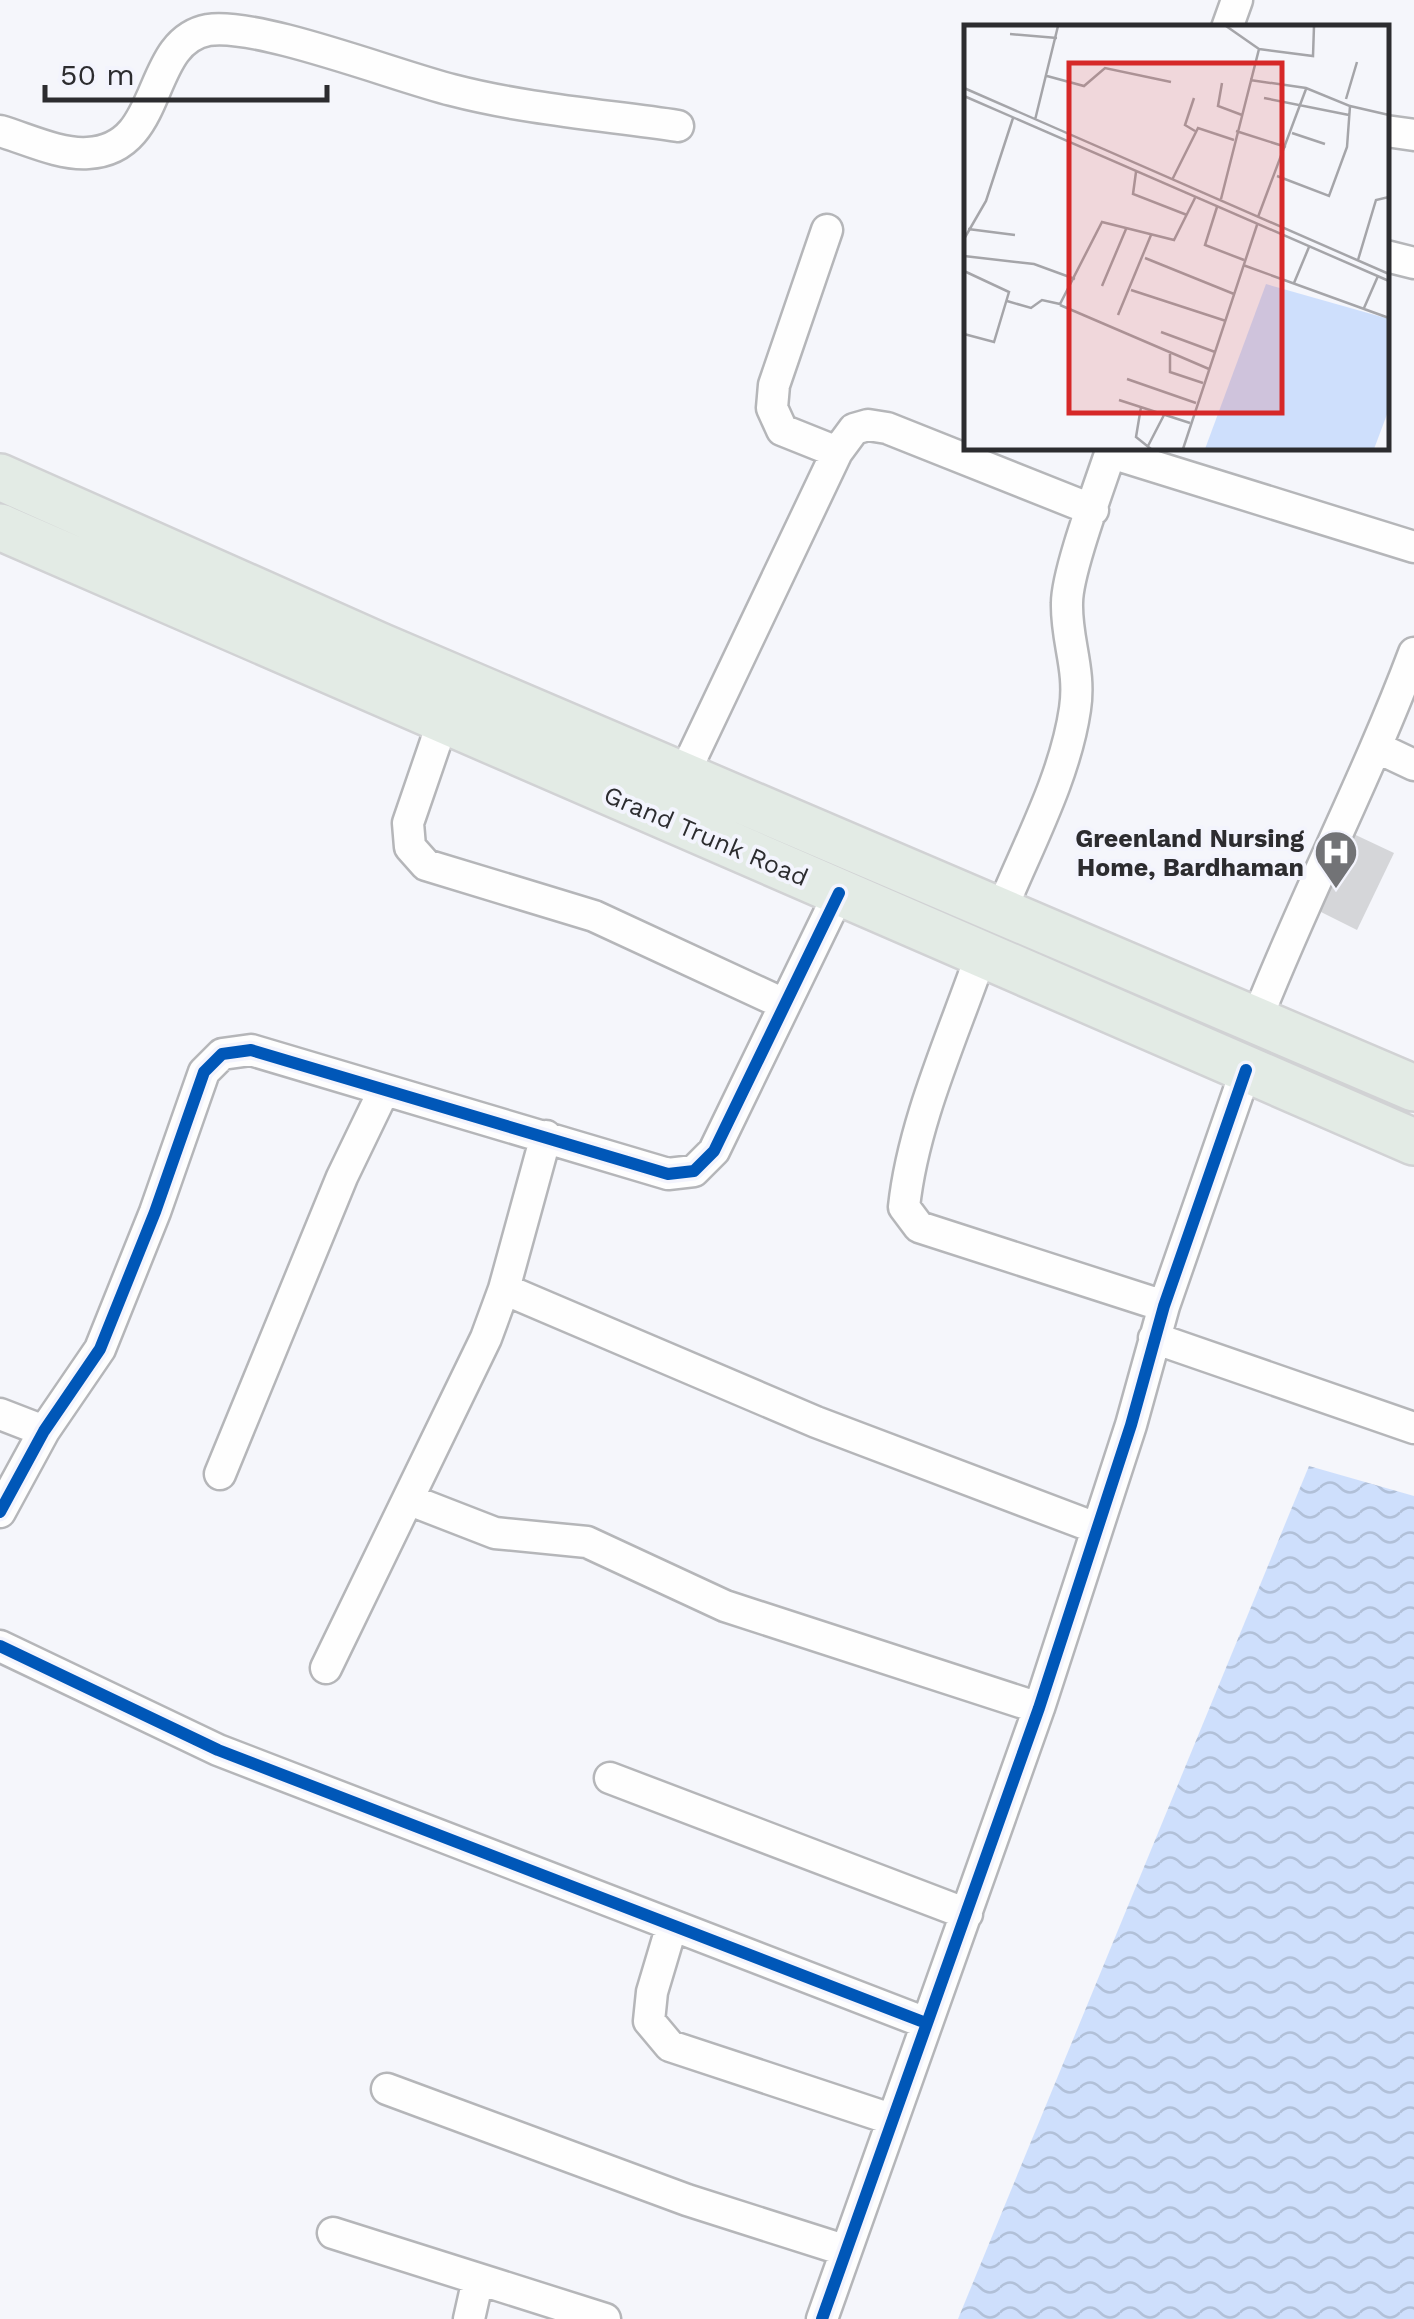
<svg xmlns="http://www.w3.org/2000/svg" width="1414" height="2319" font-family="'Work Sans',sans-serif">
<defs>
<pattern id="water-waves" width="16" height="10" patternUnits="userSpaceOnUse" patternTransform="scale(2.5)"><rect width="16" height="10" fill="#cedffc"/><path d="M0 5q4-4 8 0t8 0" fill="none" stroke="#b1c0d8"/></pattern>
</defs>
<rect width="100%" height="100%" fill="#f5f6fb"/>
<!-- water -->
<path fill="url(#water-waves)" d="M1309,1466L1414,1496V2319H958Z"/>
<!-- building -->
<path fill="#d5d6d9" d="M1343,829L1394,853L1357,930L1307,905Z"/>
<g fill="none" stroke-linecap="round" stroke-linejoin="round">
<!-- street casing -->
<g stroke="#b5b6b9" stroke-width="35">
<path id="street" d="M1227,28L1237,0
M0,131C27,139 60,155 88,153C166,149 144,42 208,30C257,22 396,76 452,90C525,109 603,115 678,126
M1386,131L1414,135
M827,230L774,385L772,408L782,430L837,452
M1386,256L1414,263
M1111,453L1414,547
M443,721L408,823L410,847L426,865L594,916L784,1004
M1378,748L1414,765
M683,776L837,452L854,429L868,425L887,428L1093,510
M1001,911C1027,847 1065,778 1075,709C1081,669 1066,641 1067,603C1067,571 1101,482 1112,448
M981,955C953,1036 913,1122 904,1207L919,1227L1164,1306
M1256,1021C1305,896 1367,778 1414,653
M504,1289L816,1422L1096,1528
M1154,1338L1414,1428
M0,1414L44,1431
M220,1474L342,1177L384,1090
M410,1500L495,1533L587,1542L725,1606L1039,1708
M0,1512L44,1431L100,1349L155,1212L204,1072L222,1054L251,1050L668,1174L694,1171L714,1151L839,893
M0,1646L218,1750L926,2023
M326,1668L486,1338L504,1289L546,1136
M610,1778L967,1914
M672,1925L652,1992L649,2021L670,2046L891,2119
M387,2089L687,2200L844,2250
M333,2233L605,2319
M469,2319L478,2279
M822,2319L1039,1708L1131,1425L1164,1306L1246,1070"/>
</g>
<!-- primary casing -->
<g stroke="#d1d2d4" stroke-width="50">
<path id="primary" d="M0,477L380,646L1414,1088
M0,527L1414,1142"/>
</g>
<!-- street -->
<use href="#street" stroke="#fefefe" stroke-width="30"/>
<!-- primary -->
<use href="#primary" stroke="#e3ebe5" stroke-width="45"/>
<!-- cycleway casing -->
<g stroke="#f3f4fd" stroke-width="19">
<path id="cycleway" d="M0,1512L44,1431L100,1349L155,1212L204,1072L222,1054L251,1050L668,1174L694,1171L714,1151L839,893
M0,1646L218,1750L926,2023
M822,2319L1039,1708L1131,1425L1164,1306L1246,1070"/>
</g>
<!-- cycleway -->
<use href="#cycleway" stroke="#0057b8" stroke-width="12"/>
</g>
<!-- icons -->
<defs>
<g id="hospital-pin" transform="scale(2.25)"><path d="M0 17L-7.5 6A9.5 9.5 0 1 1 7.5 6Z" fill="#727376" stroke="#f3f4fd"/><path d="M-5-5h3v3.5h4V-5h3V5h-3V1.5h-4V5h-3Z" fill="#fff"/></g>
</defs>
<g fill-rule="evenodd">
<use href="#hospital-pin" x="1336" y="852"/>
</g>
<g text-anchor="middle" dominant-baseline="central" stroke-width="8" stroke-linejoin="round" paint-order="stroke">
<!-- street labels -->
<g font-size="25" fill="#2c2c2f" stroke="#f3f4fd">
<text transform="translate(706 836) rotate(23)">Grand Trunk Road</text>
</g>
<!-- poi labels -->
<g font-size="25" font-weight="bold" fill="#2c2c2f" stroke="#f3f4fd" text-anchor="end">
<text x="1304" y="838">Greenland Nursing<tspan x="1304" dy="29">Home, Bardhaman</tspan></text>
</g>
</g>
<!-- overview -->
<g transform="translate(964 25)">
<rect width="425" height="425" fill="#f5f6fb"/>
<path d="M302,259L425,294V384L410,424H241Z" fill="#cedffc"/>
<path fill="none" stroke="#a5a5a9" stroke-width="2.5" d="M46,9L93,13M295,24L349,31L350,1M83,51L120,61L141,43L207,57M286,55L342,63L386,81L383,122L365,171L313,151M258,58L254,81L278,90M0,63L425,249M0,71L425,256M230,73L221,100L231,106M300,73L385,90M382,74L393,37M386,81L425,90M71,95L94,1M272,106L322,122M328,108L361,119M172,147L169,169L223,190M208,155L234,103L270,115M257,174L295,24L262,1M253,182L241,220L280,235M294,192L342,64M4,204L51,210M0,214L22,176L49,93M0,231L70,239L111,254M181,233L270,269M394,235L412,175L425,172M279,240L425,293M0,246L45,267L30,317L0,309M330,258L345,222M138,261L162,204M167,265L262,296M43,276L67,283L78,275L96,279L138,197L210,215L231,173M96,280L245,344M400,283L414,251M154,290L187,210M197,307L251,327M206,329V347L239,358M163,354L232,378M155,375L226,398M177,382L172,412L187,424M184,421L200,390M219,424L293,200"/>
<path fill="#d62828" fill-opacity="0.15" stroke="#d62828" stroke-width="5" d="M105,38H318V388H105Z"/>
<rect width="425" height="425" fill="none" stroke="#2c2c2f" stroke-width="5"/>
</g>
<!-- scale -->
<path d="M45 85v15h282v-15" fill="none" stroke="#2c2c2f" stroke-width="5"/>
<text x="60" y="85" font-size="30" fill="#2c2c2f" stroke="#f3f4fd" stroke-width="8" paint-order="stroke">50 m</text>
</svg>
